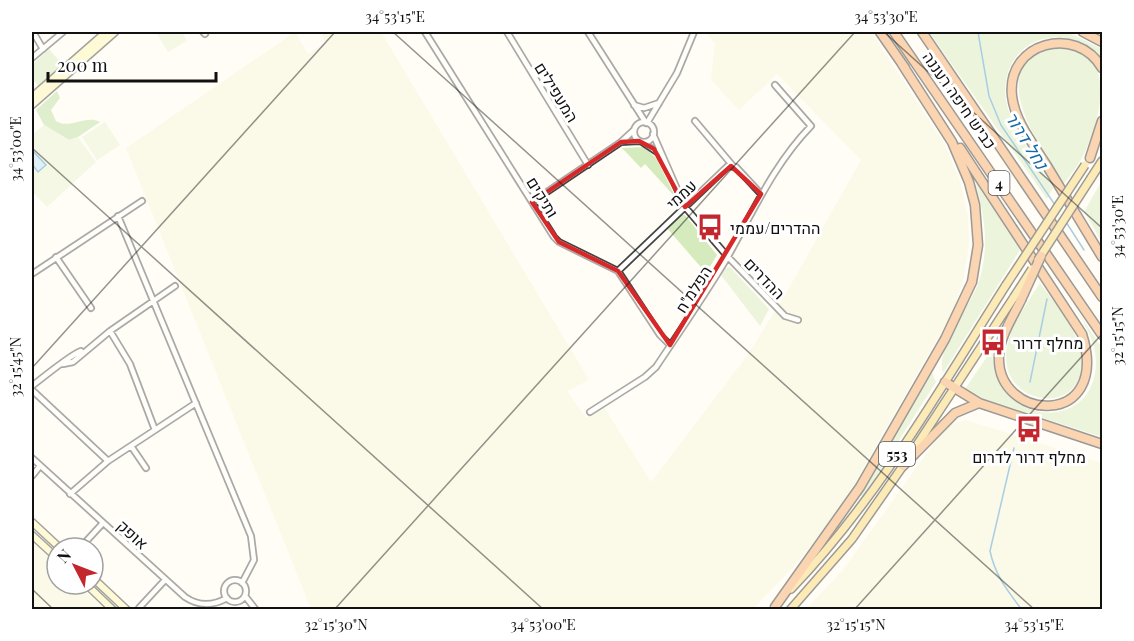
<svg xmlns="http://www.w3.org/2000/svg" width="1134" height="641" font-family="'Playfair Display',Heebo,serif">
<rect width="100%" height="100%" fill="#fffdf5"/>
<!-- farmland -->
<path fill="#f6f3d4" d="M295,32L308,54L325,43L321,32H381L589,380L567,391L586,418L604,407L651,482L747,356L784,297L861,160L777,74L739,110L711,80L715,43L705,32H871L944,143L960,181L968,218L969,243L964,277L953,311L853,486L830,522L794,566L753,609H311L126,148Z
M966,420L1102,463V609H806L843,570L934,443L951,424Z
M32,542L57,566V584H77L105,609H32Z"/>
<!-- green -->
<path fill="#d5ebbd" d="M929,32H1068L1102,49V58C1068,21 1007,35 1005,90C1004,120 1038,162 1053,188L1047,199Z
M1057,48C1120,48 1101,118 1084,154C1079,165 1070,175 1063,185C1042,148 978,63 1057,48Z
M49,49L63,65L38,86L32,78V65Z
M644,147L656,158L676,198L645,164L641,168L622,148Z
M973,174L1020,250L943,373C935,349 969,308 978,284C991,246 984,211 973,174Z
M1102,180V242L1084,212Z
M680,215H685L717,255L706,273L666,227Z
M730,267L769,309L760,326L721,275L723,269Z
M1040,283C1056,305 1082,334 1082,363C1080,416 1006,406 1006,357C1006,332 1027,303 1040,283Z
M1073,305L1102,348V437L986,400L965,389L993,348C986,423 1092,438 1096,365C1097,342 1084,323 1073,305Z
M932,373L936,382L863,497L859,494Z"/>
<!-- forest -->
<path fill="#b9dc9c" d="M57,91L60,98L51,110L56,121C70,130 85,114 100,122L78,137L69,140L44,125L36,110Z"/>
<!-- pitch -->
<path fill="#e6f2cf" d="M156,32H182L187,41L168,52Z
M105,122L120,145L97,160L82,137Z
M44,125L69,140L78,137L96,162L47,207L32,191V135Z"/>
<!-- water -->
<path fill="#b9e0f7" stroke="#3f96cf" stroke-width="1.5" d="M32,150L46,165L38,172L32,164Z"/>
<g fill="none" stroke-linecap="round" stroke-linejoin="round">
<!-- stream -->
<path stroke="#3f96cf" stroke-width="1.5" d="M978,32L989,96L1001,125L1055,205
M1066,222L1084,250
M1030,382L1047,299
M1014,448L990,551C995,575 1007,590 1022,610"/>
<!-- street casing -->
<g stroke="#444" stroke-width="8">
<path id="street" d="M33,32L43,49
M203,32L205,34
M425,32L554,237L559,242L618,271L660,335L670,345
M507,32L588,165
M588,32L646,123
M32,58L63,32
M634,105L644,108L659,103
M695,121L733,166
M634 132a10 10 0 1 1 20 0a10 10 0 1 1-20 0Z
M647,123L677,73L694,32
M653,134L685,207L728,257L785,316L798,320
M621,142L639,141
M642,142L657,152
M532,202L621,142L634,130
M118,216L251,536L254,560L242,583
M56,257L91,308
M618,271L728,166L736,167L761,194
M32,274L142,201
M110,331L130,364L155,430
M63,364L73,362L110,331L175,286
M32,386C42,378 72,354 81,351
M32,390L108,461
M590,412L645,377L656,367C680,331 705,295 727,258C753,212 774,164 811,126L775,85
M131,446L146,468
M32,458L185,597C198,606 213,606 227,598
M32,476L40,466
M70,494L108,461L196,403
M80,548L103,523
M224 591a11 11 0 1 1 22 0a11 11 0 1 1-22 0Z
M245,596L256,610
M139,608L165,580"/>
</g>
<!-- secondary casing -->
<g stroke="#333" stroke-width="9">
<path id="secondary" d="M32,97L106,32
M32,105L115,32
M32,522L60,548
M32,535L57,558
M93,578L127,610
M86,584L113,610"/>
</g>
<!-- primary casing -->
<g stroke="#222" stroke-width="10">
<path id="primary" d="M1091,178L1102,161
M911,454L1014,297
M791,589C877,500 940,389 1006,285
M790,610L852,539L905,463"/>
</g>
<!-- highway casing -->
<g stroke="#222" stroke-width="11">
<path id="highway" d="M880,32L905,68
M894,32L1102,335
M922,32L1102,297
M1083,32L1102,42
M1102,68C1077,24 1006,42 1012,96C1015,122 1034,145 1047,166C1065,196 1084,227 1102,257
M960,148L1082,334C1112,429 995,423 999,355C1000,336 1013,317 1021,300
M1090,158L1102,121
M945,382L979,403L1102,444
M903,466L955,413L979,403
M775,607L860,487L945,339L972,282L978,245L975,205L969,182L952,142L902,64"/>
</g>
<!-- street -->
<use href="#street" stroke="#fff" stroke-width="4.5"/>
<!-- secondary -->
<use href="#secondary" stroke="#fff6b0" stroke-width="6"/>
<!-- primary -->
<use href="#primary" stroke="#f9d66b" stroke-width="7"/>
<!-- highway -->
<use href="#highway" stroke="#f5a25d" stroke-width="8"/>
<!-- primary-bridge casing -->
<g stroke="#222" stroke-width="10" stroke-linecap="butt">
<path id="primary-bridge" d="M1038,260L1091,178
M1006,285L1085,165
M1014,297L1032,269"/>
</g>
<!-- highway-bridge casing -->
<g stroke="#222" stroke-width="11" stroke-linecap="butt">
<path id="highway-bridge" d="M1021,300L1041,256"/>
</g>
<!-- primary-bridge -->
<use href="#primary-bridge" stroke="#f9d66b" stroke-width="7"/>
<!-- highway-bridge -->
<use href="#highway-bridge" stroke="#f5a25d" stroke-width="8"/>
</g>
<!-- marked area -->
<path d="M0 0H1134V641H0ZM639,141L654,149L685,207L731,166L761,194L670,345L618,271L559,242L532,202L621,142Z" fill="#fffdf5" fill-opacity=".55" fill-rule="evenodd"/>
<path fill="none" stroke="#d62828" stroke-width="4.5" stroke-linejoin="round" d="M639,141L654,149L685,207L731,166L761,194L670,345L618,271L559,242L532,202L621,142Z"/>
<!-- ticks -->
<path fill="none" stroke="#111" stroke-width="1.5" stroke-opacity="0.45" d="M393,32L1035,610M884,32L1102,228M32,148L544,610M32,368L335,32M32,589L54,610M334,610L855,32M854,610L1102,334"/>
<!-- icons -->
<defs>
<g id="bus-bare" transform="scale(2.07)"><path d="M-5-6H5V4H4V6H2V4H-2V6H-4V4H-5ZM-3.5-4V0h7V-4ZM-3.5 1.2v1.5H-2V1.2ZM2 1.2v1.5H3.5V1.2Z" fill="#c4262e" stroke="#fff" stroke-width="2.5" paint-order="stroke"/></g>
</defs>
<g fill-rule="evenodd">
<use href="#bus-bare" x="710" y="227"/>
<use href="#bus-bare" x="993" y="342"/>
<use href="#bus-bare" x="1029" y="429"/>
</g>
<g text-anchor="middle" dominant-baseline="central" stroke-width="6" stroke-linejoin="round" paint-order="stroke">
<!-- shield labels -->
<g fill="#fff" stroke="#585858" stroke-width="1.5">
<rect x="988.5" y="171" width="21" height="24" rx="4.5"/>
<rect x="879" y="442" width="36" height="24" rx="4.5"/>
</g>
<g font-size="15" font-weight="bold" fill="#111">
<text x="999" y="183">4</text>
<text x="897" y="454">553</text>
</g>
<!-- street labels -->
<g font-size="16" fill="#111" stroke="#fff">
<text transform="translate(557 92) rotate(58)">המעפילים</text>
<text transform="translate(960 100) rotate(55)">כביש חיפה רעננה</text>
<text transform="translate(681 194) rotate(-44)">עממי</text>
<text transform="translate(543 197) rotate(58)">ותיקים</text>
<text transform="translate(765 278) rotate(46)">ההדרים</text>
<text transform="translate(693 289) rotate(-57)">הפלמ"ח</text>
<text transform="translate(133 534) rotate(42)">אופק</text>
</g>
<!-- poi labels -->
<g font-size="16" fill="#111" stroke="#fff" text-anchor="start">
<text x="730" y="227">ההדרים/עממי</text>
<text x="1013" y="342">מחלף דרור</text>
<text x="1029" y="456" text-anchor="middle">מחלף דרור לדרום</text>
</g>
<!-- water labels -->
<g font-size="18" font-style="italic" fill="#1768a6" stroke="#fff">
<text transform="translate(1027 140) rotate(58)">נחל דרור</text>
</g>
</g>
<!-- border -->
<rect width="1134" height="641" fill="none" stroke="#ffffff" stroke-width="66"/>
<!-- north arrow -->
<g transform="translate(75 566) rotate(312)"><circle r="28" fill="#ffffff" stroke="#a0a0a0" stroke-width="1.5"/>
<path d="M0-4.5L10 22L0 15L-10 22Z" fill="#c4262e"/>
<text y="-9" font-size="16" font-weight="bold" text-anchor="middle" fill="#111111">N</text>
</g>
<!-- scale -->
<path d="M48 72v9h168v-9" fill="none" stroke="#111111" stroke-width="3"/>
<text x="57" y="72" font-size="18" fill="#111111" stroke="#ffffff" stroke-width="4.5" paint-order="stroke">200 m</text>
<rect x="33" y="33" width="1068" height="575" fill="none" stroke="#111" stroke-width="2"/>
<g font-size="15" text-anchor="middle" fill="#111">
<text x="395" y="22">34°53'15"E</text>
<text x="886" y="22">34°53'30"E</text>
<text transform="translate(16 149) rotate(-90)" y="5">34°53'00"E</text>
<text transform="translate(1118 227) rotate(-90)" y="5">34°53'30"E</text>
<text transform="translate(1118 336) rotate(-90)" y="5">32°15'15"N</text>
<text transform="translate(16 367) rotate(-90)" y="5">32°15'45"N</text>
<text x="336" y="630">32°15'30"N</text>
<text x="543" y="630">34°53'00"E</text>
<text x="856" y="630">32°15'15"N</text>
<text x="1034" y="630">34°53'15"E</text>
</g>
</svg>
